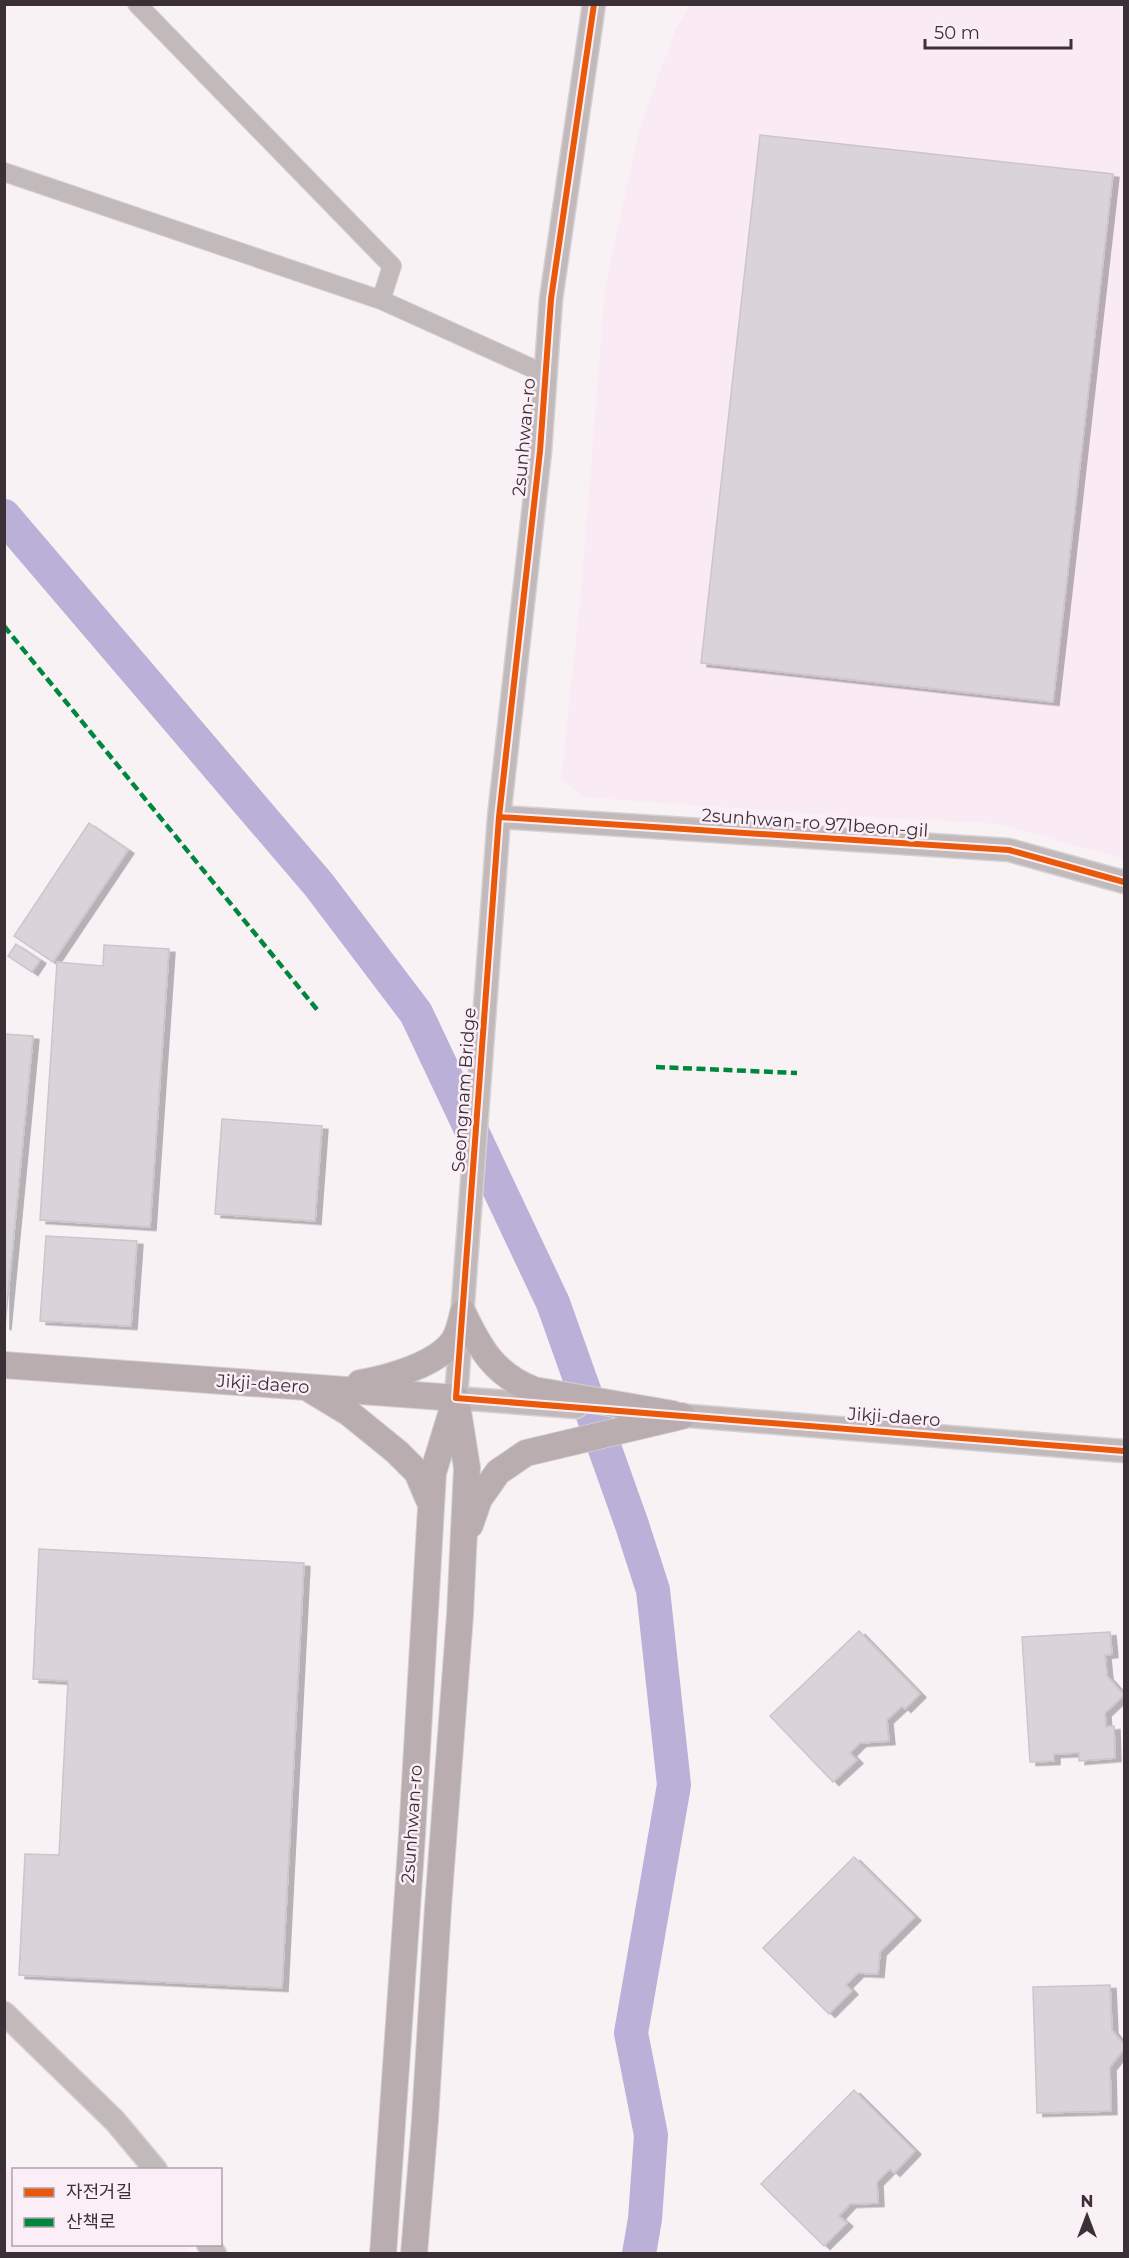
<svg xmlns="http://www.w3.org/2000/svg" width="1129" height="2258" font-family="Montserrat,'Noto Sans KR',sans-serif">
<defs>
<filter id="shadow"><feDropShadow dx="6" dy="3.5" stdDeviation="0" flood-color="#0004"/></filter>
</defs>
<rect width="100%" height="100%" fill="#f8f2f5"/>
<!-- built -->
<path fill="#faeaf3" d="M690,5H1124V859L998,824L814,814L583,797L561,780L582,581L605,287L640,126L676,28Z
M15,2168L36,2169L14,2170V2244H184L190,2253H5V2172Z"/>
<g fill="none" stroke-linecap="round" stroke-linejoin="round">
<!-- river -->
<path stroke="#bab0d8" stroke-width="34" d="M4,516L319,885L416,1013L553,1303L632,1525L653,1590L674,1785L631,2033L651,2135L645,2219L639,2254"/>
</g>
<!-- building -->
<path fill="#dad4da" stroke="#ccc5cc" stroke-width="1.5" filter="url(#shadow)" d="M760,135L1113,174L1053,702L701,663Z
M89,823L128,850L53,962L14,936Z
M16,944L40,960L32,972L8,956Z
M104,945L169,949L150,1227L40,1220L57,962L103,966Z
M4,1034L33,1036L5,1326H4Z
M222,1119L322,1126L315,1221L215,1214Z
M46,1236L137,1241L131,1326L40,1321Z
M39,1549L304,1563L282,1988L19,1975L25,1854L59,1855L68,1681L33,1679Z
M859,1631L920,1694L905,1709L902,1706L887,1720L889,1741L860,1743L850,1753L857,1760L833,1782L770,1716Z
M1110,1632L1112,1654L1105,1655L1107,1676L1124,1695L1105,1713L1106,1727L1114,1726L1115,1758L1079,1761V1753L1054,1754V1761L1030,1762L1022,1637Z
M854,1857L915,1917L880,1952L878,1974L858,1973L846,1985L852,1991L829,2014L763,1948Z
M1110,1985L1112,2030L1124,2045V2049L1110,2067L1111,2111L1037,2113L1033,1987Z
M854,2090L915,2151L894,2173L890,2169L877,2182L878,2203L850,2204L839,2216L847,2223L824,2246L761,2184Z"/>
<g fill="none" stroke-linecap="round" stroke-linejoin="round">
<!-- minor casing -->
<g stroke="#d5d0d3" stroke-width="20">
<path id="minor" d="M137,4L392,266L381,300
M4,172L381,300L545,374"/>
</g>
<!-- tertiary casing -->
<g stroke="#d5d0d3" stroke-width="25">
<path id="tertiary" d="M499,817L1009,850L1124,882
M576,1407L456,1398L499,817L540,451L551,299L594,4
M665,1414L1124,1451
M4,2013L115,2121L156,2170
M208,2244L215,2254"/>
</g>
<!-- secondary casing -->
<g stroke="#d5d0d3" stroke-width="28">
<path id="secondary" d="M463,1313C480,1349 495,1375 534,1390L673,1414
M4,1365L456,1398
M360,1383C388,1378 437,1365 454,1340C459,1332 461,1322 463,1313
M311,1390L349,1413L397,1452L417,1472L429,1500
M470,1525L479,1499L498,1472L526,1453L682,1416
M383,2254L412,1835L433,1473L456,1398
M414,2254L425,2120L438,1907L460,1615L467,1468L457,1405"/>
</g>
<!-- minor -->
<use href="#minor" stroke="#c2b9ba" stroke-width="18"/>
<!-- tertiary -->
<use href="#tertiary" stroke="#c2b9ba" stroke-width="22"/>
<!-- secondary -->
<use href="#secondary" stroke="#b9adaf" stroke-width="26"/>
<!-- quiet -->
<path stroke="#00873e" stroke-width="4.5" stroke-dasharray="9 4.5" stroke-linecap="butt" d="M4,626L319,1012
M656,1067L797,1073"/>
<!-- cycleway casing -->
<g stroke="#fceef6" stroke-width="10">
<path id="cycleway" d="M594,4L551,299L540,451L499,817L456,1398L1124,1451
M499,817L1009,850L1124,882"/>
</g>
<!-- cycleway -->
<use href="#cycleway" stroke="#e8590c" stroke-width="6"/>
</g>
<g text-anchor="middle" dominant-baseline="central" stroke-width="5" stroke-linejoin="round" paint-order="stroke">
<!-- street labels -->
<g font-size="18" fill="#3c3037" stroke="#fceef6">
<text transform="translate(524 437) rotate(-85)">2sunhwan-ro</text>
<text transform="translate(815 823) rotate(4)">2sunhwan-ro 971beon-gil</text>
<text transform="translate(464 1090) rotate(-86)">Seongnam Bridge</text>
<text transform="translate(263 1384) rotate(4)">Jikji-daero</text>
<text transform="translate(894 1417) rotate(4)">Jikji-daero</text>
<text transform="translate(412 1824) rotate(-86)">2sunhwan-ro</text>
</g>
</g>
<!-- border -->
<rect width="1129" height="2258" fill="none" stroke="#3c3037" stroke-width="12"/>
<!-- legend -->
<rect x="12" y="2168" width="210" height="78" fill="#fceef6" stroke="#afa2aa" stroke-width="1.5"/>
<rect x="24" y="2188" width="30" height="9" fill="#e8590c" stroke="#afa2aa" stroke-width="1.5"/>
<text x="66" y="2198" font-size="18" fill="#3c3037">자전거길</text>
<rect x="24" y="2218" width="30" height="9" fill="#00873e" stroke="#afa2aa" stroke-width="1.5"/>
<text x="66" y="2228" font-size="18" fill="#3c3037">산책로</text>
<!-- north arrow -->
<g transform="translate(1087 2216)" stroke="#fceef6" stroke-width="4.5" paint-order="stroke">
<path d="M0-4.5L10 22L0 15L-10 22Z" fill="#3c3037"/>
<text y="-9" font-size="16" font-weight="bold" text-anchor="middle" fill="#3c3037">N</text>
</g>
<!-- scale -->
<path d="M925 39v9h146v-9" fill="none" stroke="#3c3037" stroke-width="3"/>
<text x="934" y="39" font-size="18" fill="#3c3037" stroke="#fceef6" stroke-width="4.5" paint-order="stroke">50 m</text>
</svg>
